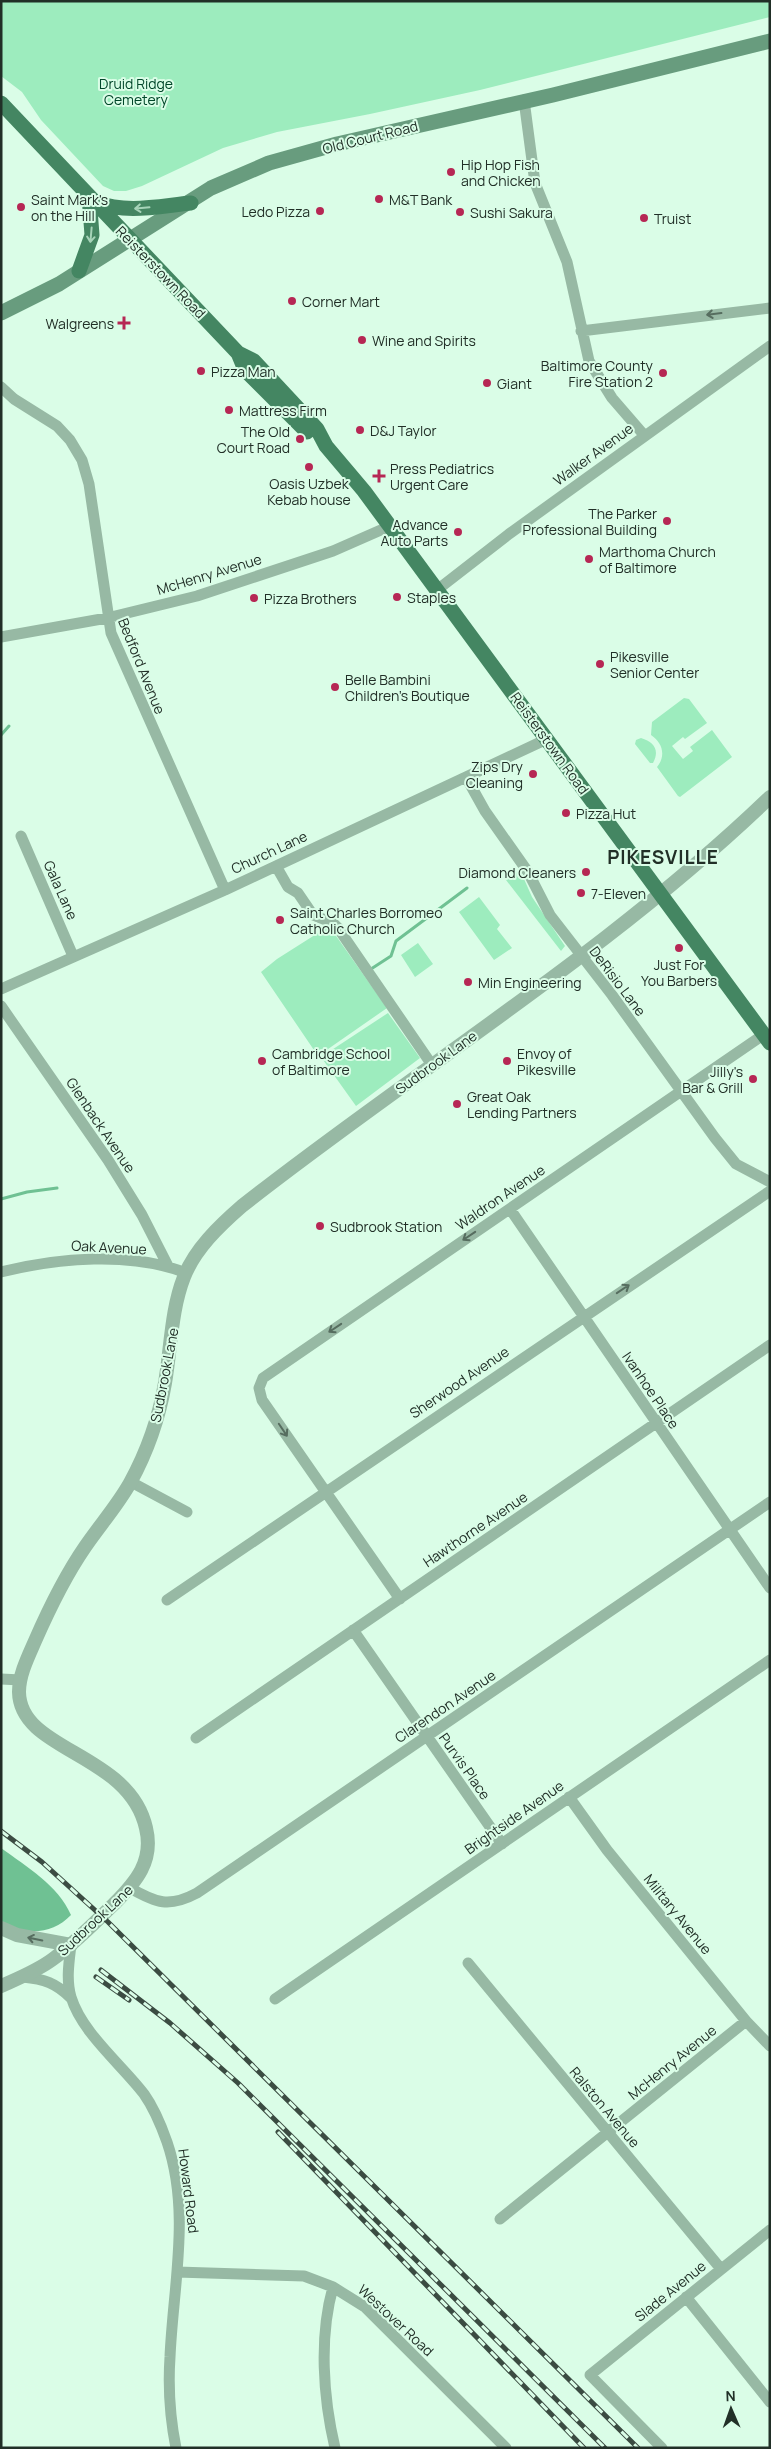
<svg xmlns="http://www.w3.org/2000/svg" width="771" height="2449" font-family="Manrope,sans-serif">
<rect width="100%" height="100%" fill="#dafde7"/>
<!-- green -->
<path fill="#9decbe" d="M1,1H770V17L480,90L370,114L277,132L223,148L142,186L126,191H114L103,186L41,120L22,92L1,76Z
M684,698L689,699L707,723L685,739L683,737L672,746L683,759L693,751L690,747L712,730L732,757L680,797L678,796L657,767C666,756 663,743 651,735L652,722Z
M641,738C654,742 660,750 653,763H650L635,744L636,740Z
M520,870L532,897L565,946L561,951L506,880Z
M479,897L500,925L497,929L512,948L494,960L459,912Z
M329,926L387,1008L318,1056L261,972L277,959Z
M418,943L433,964L415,977L401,955Z
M388,1013L420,1058L356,1106L321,1057Z"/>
<!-- forest -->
<path fill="#6fc193" d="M1,1848C27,1867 58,1885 71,1915C52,1935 24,1936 1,1921Z"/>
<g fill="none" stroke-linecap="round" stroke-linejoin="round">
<!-- stream -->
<path stroke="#6fc193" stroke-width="3" d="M1,735L9,726
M371,969L391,956L396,941L467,888
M1,1199L27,1192L57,1188"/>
<!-- minor -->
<path stroke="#97b9a4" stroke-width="11" d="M524,100L535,183L567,262L589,361L612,398L644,435
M581,331L770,308
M1,387L14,399L57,426L70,440L82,460L89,484L111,633L225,890
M437,590L509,534L770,346
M1,637L107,618L197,596L333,551L390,526
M466,777L485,811L528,872L550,915L612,995L715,1138L736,1164L770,1182
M21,836L73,956
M276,866L288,887L298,893L313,915L333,923L338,928L432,1065
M1,989L225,890L547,739
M1,1006L108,1160L142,1215L168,1266
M510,1209L770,1588
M1,1272C57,1258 131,1251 186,1273
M131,1482L187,1512
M400,1599L262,1400L259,1388L263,1378L763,1035
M167,1600L770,1191
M353,1630L502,1844
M1,1679L21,1680
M196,1738L770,1345
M569,1797L607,1850L746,2021L770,2046
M130,1888C156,1903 169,1908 197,1893L770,1502
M71,1945C69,1962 66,1980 71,1997C82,2033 122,2065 144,2094C154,2108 161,2125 167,2142C191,2212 173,2286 170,2357C168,2387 170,2418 176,2448
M468,1963L721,2269
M23,1977C44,1979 56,1983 71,1998
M275,1999L770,1660
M500,2219L746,2021
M177,2272L304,2276L333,2287L365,2307L506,2448
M333,2287C319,2337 323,2397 335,2448
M686,2297L770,2402
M662,2448L590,2375L770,2230"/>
<!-- tertiary -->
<path stroke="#97b9a4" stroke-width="14" d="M1,1928L17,1935L71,1945
M1,1986C19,1978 37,1971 53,1959C75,1943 94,1923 114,1904C136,1882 154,1861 146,1828C129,1752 20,1752 19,1692C19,1675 28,1657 35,1641C49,1609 65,1576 85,1547C100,1525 117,1506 130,1483C147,1452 159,1418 165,1383C171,1348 171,1310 184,1277C195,1249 219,1226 242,1206C416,1069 609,952 770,797"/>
<!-- secondary -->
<path stroke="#689c7e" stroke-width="15" d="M1,313L59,284L211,188L269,163L337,144L553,95L770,41"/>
<!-- primary -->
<path stroke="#448662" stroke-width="15" d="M1,103L238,353L254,361L308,419L317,429L326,446L364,491L770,1043
M96,202C126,214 159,206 191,203
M79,271L92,235L89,196
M238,353L245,370L307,432"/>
<!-- rail casing -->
<g stroke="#3b4c42" stroke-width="5">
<path id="rail" d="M1,1831L42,1862L108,1922L638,2448
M101,1970L170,2023L238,2083L605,2448
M96,1977L129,2000
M278,2132L584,2448"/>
</g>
<!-- rail -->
<use href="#rail" stroke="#dafde7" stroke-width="3" stroke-dasharray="9" stroke-linecap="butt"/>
</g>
<!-- one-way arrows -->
<defs><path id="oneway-shaft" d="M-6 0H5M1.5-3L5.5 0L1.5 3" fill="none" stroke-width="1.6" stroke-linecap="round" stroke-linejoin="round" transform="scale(1.25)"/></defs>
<g stroke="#a6d3b8">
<use href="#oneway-shaft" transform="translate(142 208) rotate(175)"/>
<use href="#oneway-shaft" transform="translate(91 235) rotate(95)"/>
</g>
<g stroke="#566d5f">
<use href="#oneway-shaft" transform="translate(714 314) rotate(173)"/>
<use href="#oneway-shaft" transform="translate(469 1236) rotate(146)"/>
<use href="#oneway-shaft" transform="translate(623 1289) rotate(-34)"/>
<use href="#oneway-shaft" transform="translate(335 1328) rotate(146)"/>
<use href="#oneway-shaft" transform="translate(283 1430) rotate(56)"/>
<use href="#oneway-shaft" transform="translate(35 1939) rotate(-168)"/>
</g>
<!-- markers -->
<g fill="#b62754" stroke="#dafde7" stroke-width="2">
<circle cx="451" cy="172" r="5"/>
<circle cx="379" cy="199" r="5"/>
<circle cx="21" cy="207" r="5"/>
<circle cx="320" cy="211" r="5"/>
<circle cx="460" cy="212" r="5"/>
<circle cx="644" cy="218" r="5"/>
<circle cx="292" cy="301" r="5"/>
<path d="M121.5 315.5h5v5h5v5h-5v5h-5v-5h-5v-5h5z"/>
<circle cx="362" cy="340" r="5"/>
<circle cx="201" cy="371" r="5"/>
<circle cx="663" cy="373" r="5"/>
<circle cx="487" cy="383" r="5"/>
<circle cx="229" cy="410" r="5"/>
<circle cx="360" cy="430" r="5"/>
<circle cx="300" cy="439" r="5"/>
<circle cx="309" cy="467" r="5"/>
<path d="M376.5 468.5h5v5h5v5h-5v5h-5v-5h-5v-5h5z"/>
<circle cx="667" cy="521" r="5"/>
<circle cx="458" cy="532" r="5"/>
<circle cx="589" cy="559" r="5"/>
<circle cx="397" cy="597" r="5"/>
<circle cx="254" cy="598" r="5"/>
<circle cx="600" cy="664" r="5"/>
<circle cx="335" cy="687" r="5"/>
<circle cx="533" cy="774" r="5"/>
<circle cx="566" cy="813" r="5"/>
<circle cx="586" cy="872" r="5"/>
<circle cx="581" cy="893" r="5"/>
<circle cx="280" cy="920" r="5"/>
<circle cx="679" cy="948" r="5"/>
<circle cx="468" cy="982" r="5"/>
<circle cx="262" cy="1061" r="5"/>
<circle cx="507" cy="1061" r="5"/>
<circle cx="753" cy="1079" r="5"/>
<circle cx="457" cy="1104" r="5"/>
<circle cx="320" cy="1226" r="5"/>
</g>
<g text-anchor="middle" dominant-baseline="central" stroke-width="4" stroke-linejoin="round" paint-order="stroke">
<!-- park labels -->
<g font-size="14" fill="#004629" stroke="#dafde7">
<text x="136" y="83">Druid Ridge<tspan x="136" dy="16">Cemetery</tspan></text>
</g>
<!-- street labels -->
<g font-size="14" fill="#212f27" stroke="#dafde7">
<text transform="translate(370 137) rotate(-14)">Old Court Road</text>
<text transform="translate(161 272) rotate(46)">Reisterstown Road</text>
<text transform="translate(593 454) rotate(-36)">Walker Avenue</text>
<text transform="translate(209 574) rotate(-17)">McHenry Avenue</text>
<text transform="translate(142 666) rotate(68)">Bedford Avenue</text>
<text transform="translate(550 743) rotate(54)">Reisterstown Road</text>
<text transform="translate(269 852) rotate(-25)">Church Lane</text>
<text transform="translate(61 890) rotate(66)">Gala Lane</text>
<text transform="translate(618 981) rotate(53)">DeRisio Lane</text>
<text transform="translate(436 1062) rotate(-36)">Sudbrook Lane</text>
<text transform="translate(101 1125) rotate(56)">Glenback Avenue</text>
<text transform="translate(500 1197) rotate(-34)">Waldron Avenue</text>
<text transform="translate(109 1247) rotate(3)">Oak Avenue</text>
<text transform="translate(164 1375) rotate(-79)">Sudbrook Lane</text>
<text transform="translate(459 1382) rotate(-34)">Sherwood Avenue</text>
<text transform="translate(651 1390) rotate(56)">Ivanhoe Place</text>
<text transform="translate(475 1529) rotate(-34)">Hawthorne Avenue</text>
<text transform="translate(445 1706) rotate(-34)">Clarendon Avenue</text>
<text transform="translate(465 1766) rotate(55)">Purvis Place</text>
<text transform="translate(514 1817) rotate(-35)">Brightside Avenue</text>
<text transform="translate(678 1914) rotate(51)">Military Avenue</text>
<text transform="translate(95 1920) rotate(-43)">Sudbrook Lane</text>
<text transform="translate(672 2062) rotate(-39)">McHenry Avenue</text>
<text transform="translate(605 2107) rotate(50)">Ralston Avenue</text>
<text transform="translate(189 2191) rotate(83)">Howard Road</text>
<text transform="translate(670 2291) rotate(-39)">Slade Avenue</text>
<text transform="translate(396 2320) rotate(43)">Westover Road</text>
</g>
<!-- poi labels -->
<g font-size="14" fill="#212f27" stroke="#dafde7" text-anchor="start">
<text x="461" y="164">Hip Hop Fish<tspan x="461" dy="16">and Chicken</tspan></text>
<text x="31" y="199">Saint Mark's<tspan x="31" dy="16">on the Hill</tspan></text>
<text x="389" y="199">M&amp;T Bank</text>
<text x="310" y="211" text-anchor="end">Ledo Pizza</text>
<text x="470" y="212">Sushi Sakura</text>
<text x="654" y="218">Truist</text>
<text x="302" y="301">Corner Mart</text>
<text x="114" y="323" text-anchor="end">Walgreens</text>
<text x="372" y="340">Wine and Spirits</text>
<text x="653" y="365" text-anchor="end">Baltimore County<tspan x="653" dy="16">Fire Station 2</tspan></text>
<text x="211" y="371">Pizza Man</text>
<text x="497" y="383">Giant</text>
<text x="239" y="410">Mattress Firm</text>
<text x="370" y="430">D&amp;J Taylor</text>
<text x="290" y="431" text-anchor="end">The Old<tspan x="290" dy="16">Court Road</tspan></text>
<text x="390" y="468">Press Pediatrics<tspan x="390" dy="16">Urgent Care</tspan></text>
<text x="309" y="483" text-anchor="middle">Oasis Uzbek<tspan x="309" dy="16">Kebab house</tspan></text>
<text x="657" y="513" text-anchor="end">The Parker<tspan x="657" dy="16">Professional Building</tspan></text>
<text x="448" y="524" text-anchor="end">Advance<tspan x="448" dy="16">Auto Parts</tspan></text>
<text x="599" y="551">Marthoma Church<tspan x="599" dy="16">of Baltimore</tspan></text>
<text x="407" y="597">Staples</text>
<text x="264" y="598">Pizza Brothers</text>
<text x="610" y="656">Pikesville<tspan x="610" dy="16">Senior Center</tspan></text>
<text x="345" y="679">Belle Bambini<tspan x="345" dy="16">Children’s Boutique</tspan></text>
<text x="523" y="766" text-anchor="end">Zips Dry<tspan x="523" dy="16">Cleaning</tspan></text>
<text x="576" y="813">Pizza Hut</text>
<text x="576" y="872" text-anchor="end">Diamond Cleaners</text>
<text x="591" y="893">7-Eleven</text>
<text x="290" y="912">Saint Charles Borromeo<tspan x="290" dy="16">Catholic Church</tspan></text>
<text x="679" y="964" text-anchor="middle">Just For<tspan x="679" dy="16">You Barbers</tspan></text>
<text x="478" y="982">Min Engineering</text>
<text x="272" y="1053">Cambridge School<tspan x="272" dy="16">of Baltimore</tspan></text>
<text x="517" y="1053">Envoy of<tspan x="517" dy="16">Pikesville</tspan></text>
<text x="743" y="1071" text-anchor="end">Jilly's<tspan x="743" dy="16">Bar &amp; Grill</tspan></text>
<text x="467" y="1096">Great Oak<tspan x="467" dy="16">Lending Partners</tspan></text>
<text x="330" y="1226">Sudbrook Station</text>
</g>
<!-- district labels -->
<g font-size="19" font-weight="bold" letter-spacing="1" fill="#212f27" stroke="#dafde7">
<text x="663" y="857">PIKESVILLE</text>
</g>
</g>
<!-- border -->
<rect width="771" height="2449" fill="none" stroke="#212f27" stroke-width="5"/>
<!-- north arrow -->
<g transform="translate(731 2409) rotate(358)" stroke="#dafde7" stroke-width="4" paint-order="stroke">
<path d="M0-4L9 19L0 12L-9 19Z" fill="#212f27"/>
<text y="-8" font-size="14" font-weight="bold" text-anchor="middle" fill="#212f27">N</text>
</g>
</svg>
